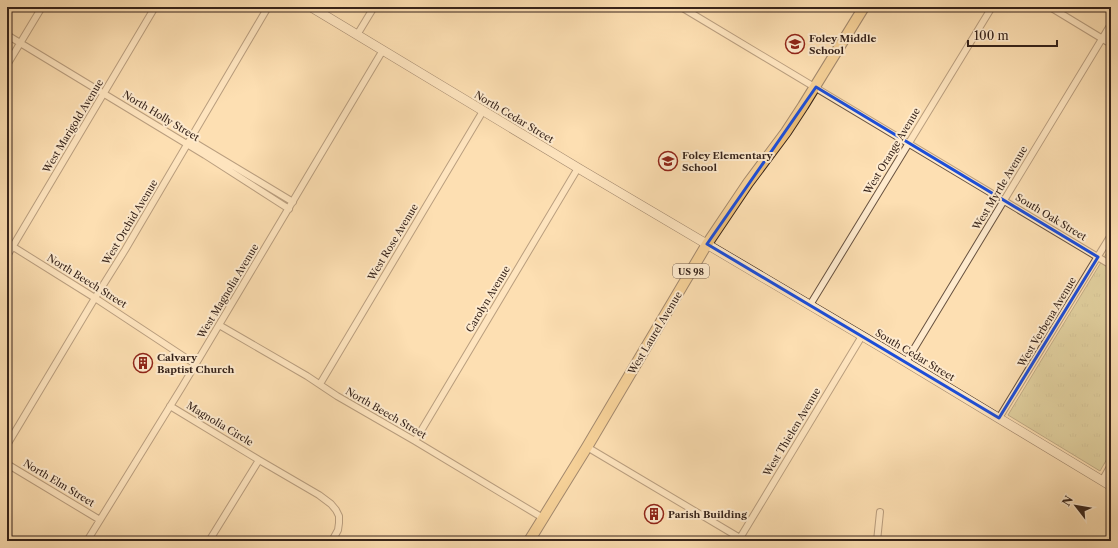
<svg xmlns="http://www.w3.org/2000/svg" width="1118" height="548" font-family="'Libre Caslon Text',serif">
<defs>
<pattern id="grass-tufts" width="24" height="20" patternUnits="userSpaceOnUse"><rect width="24" height="20" fill="#c1c18b"/><path d="M3 7l-1-3M5 7V3M7 7l1-3M15 17l-1-3M17 17v-4M19 17l1-3" fill="none" stroke="#a6a677"/></pattern>
</defs>
<rect width="100%" height="100%" fill="#fddfb2"/>
<filter id="stains"><feTurbulence type="fractalNoise" baseFrequency=".005" numOctaves="4"/><feColorMatrix values="0 0 0 0 .2 0 0 0 0 .09 0 0 0 0 .02 0 0 0 .5 -.17"/></filter>
<radialGradient id="worn" r=".72"><stop offset=".6" stop-color="#630" stop-opacity="0"/><stop offset="1" stop-color="#630" stop-opacity=".3"/></radialGradient>
<!-- grass -->
<path fill="url(#grass-tufts)" stroke="#7c7252" d="M1111,246V452L1100,471L1008,415Z"/>
<g fill="none" stroke-linecap="round" stroke-linejoin="round">
<!-- street casing -->
<g stroke="#685240" stroke-width="8">
<path id="street" d="M681,7L1111,265
M1050,7L1111,44
M7,35L205,155L289,209
M357,35L374,7
M7,65L42,7
M190,140L293,202
M7,243L95,298L195,364
M7,256L155,7
M810,305L992,7
M219,325L307,376L337,396L415,441L543,518
M906,362L1111,24
M320,384L483,111
M170,406L259,460
M999,418L1111,235
M415,441L578,168
M7,445L95,298L125,250L268,7
M587,447L745,541
M7,464L100,520
M1102,481L1111,465
M740,538L862,336
M87,541L182,387L383,50
M209,541L259,460L319,495L331,504L336,510L339,516V523L338,530L332,541
M877,541L880,512"/>
</g>
<!-- secondary casing -->
<g stroke="#36231a" stroke-width="10">
<path id="secondary" d="M311,7L578,168L886,350L1111,486"/>
</g>
<!-- primary casing -->
<g stroke="#36231a" stroke-width="12">
<path id="primary" d="M529,541L587,447L707,244L748,183L786,132L803,106L864,7"/>
</g>
<!-- street -->
<use href="#street" stroke="#feeacd" stroke-width="6"/>
<!-- secondary -->
<use href="#secondary" stroke="#feeacd" stroke-width="9"/>
<!-- primary -->
<use href="#primary" stroke="#eec079" stroke-width="10"/>
</g>
<!-- marked area -->
<path d="M0 0H1118V548H0ZM816,87L1098,257L999,418L707,244Z" fill="#fddfb2" fill-opacity=".55" fill-rule="evenodd"/>
<path fill="none" stroke="#1d4ed8" stroke-width="3" stroke-linejoin="round" d="M816,87L1098,257L999,418L707,244Z"/>
<!-- icons -->
<defs>
<g id="school-ring" transform="scale(1)"><circle r="9.5" fill="#feeacd" stroke="#8f2418" stroke-width="1.5"/><path d="M0-5L7-2L0 1L-7-2ZM-4 1L0 2.5L4 1V4Q0 6-4 4Z" fill="#8f2418"/></g>
<g id="building-ring" transform="scale(1)"><circle r="9.5" fill="#feeacd" stroke="#8f2418" stroke-width="1.5"/><path d="M-4-6H4V6H1V3H-1V6H-4ZM-2.5-4.3h1.7v1.8h-1.7ZM.8-4.3h1.7v1.8H.8ZM-2.5-1h1.7V.8h-1.7ZM.8-1h1.7V.8H.8Z" fill="#8f2418"/></g>
</defs>
<g fill-rule="evenodd">
<use href="#school-ring" x="795" y="44"/>
<use href="#school-ring" x="668" y="161"/>
<use href="#building-ring" x="143" y="363"/>
<use href="#building-ring" x="654" y="514"/>
</g>
<g text-anchor="middle" dominant-baseline="central" stroke-width="4" stroke-linejoin="round" paint-order="stroke">
<!-- shield labels -->
<rect fill="#feeacd" stroke="#725f50" stroke-width="1" x="673" y="264" width="36" height="14" rx="3"/>
<g font-size="9" font-weight="bold" fill="#36231a">
<text x="691" y="271">US 98</text>
</g>
<!-- poi labels -->
<g font-size="10" font-weight="bold" fill="#36231a" stroke="#feeacd" text-anchor="start">
<text x="809" y="38">Foley Middle<tspan x="809" dy="12">School</tspan></text>
<text x="682" y="155">Foley Elementary<tspan x="682" dy="12">School</tspan></text>
<text x="157" y="357">Calvary<tspan x="157" dy="12">Baptist Church</tspan></text>
<text x="668" y="514">Parish Building</text>
</g>
<!-- street labels -->
<g font-size="10" fill="#36231a" stroke="#feeacd">
<text transform="translate(161 116) rotate(31)">North Holly Street</text>
<text transform="translate(514 117) rotate(31)">North Cedar Street</text>
<text transform="translate(73 126) rotate(-59)">West Marigold Avenue</text>
<text transform="translate(892 151) rotate(-59)">West Orange Avenue</text>
<text transform="translate(1000 188) rotate(-59)">West Myrtle Avenue</text>
<text transform="translate(1051 217) rotate(31)">South Oak Street</text>
<text transform="translate(130 222) rotate(-59)">West Orchid Avenue</text>
<text transform="translate(393 242) rotate(-59)">West Rose Avenue</text>
<text transform="translate(87 281) rotate(32)">North Beech Street</text>
<text transform="translate(228 291) rotate(-59)">West Magnolia Avenue</text>
<text transform="translate(488 299) rotate(-59)">Carolyn Avenue</text>
<text transform="translate(1047 322) rotate(-59)">West Verbena Avenue</text>
<text transform="translate(655 333) rotate(-59)">West Laurel Avenue</text>
<text transform="translate(915 355) rotate(31)">South Cedar Street</text>
<text transform="translate(386 413) rotate(30)">North Beech Street</text>
<text transform="translate(220 424) rotate(31)">Magnolia Circle</text>
<text transform="translate(792 432) rotate(-59)">West Thielen Avenue</text>
<text transform="translate(59 483) rotate(31)">North Elm Street</text>
</g>
</g>
<!-- margin -->
<rect width="1118" height="548" fill="none" stroke="#fddfb2" stroke-width="24"/>
<rect x="8" y="8" width="1102" height="532" fill="none" stroke="#36231a" stroke-width="2"/>
<rect x="12" y="12" width="1094" height="524" fill="none" stroke="#36231a"/>
<!-- north arrow -->
<g transform="translate(1076 506) rotate(301)" stroke="#feeacd" stroke-width="3" paint-order="stroke">
<path d="M0-3L7 15L0 10L-7 15Z" fill="#36231a"/>
<text y="-6" font-size="11" font-weight="bold" text-anchor="middle" fill="#36231a">N</text>
</g>
<!-- scale -->
<path d="M968 40v6h89v-6" fill="none" stroke="#36231a" stroke-width="2"/>
<text x="974" y="40" font-size="12" fill="#36231a" stroke="#feeacd" stroke-width="3" paint-order="stroke">100 m</text>
<rect width="100%" height="100%" filter="url(#stains)"/>
<rect width="100%" height="100%" fill="url(#worn)"/>
</svg>
